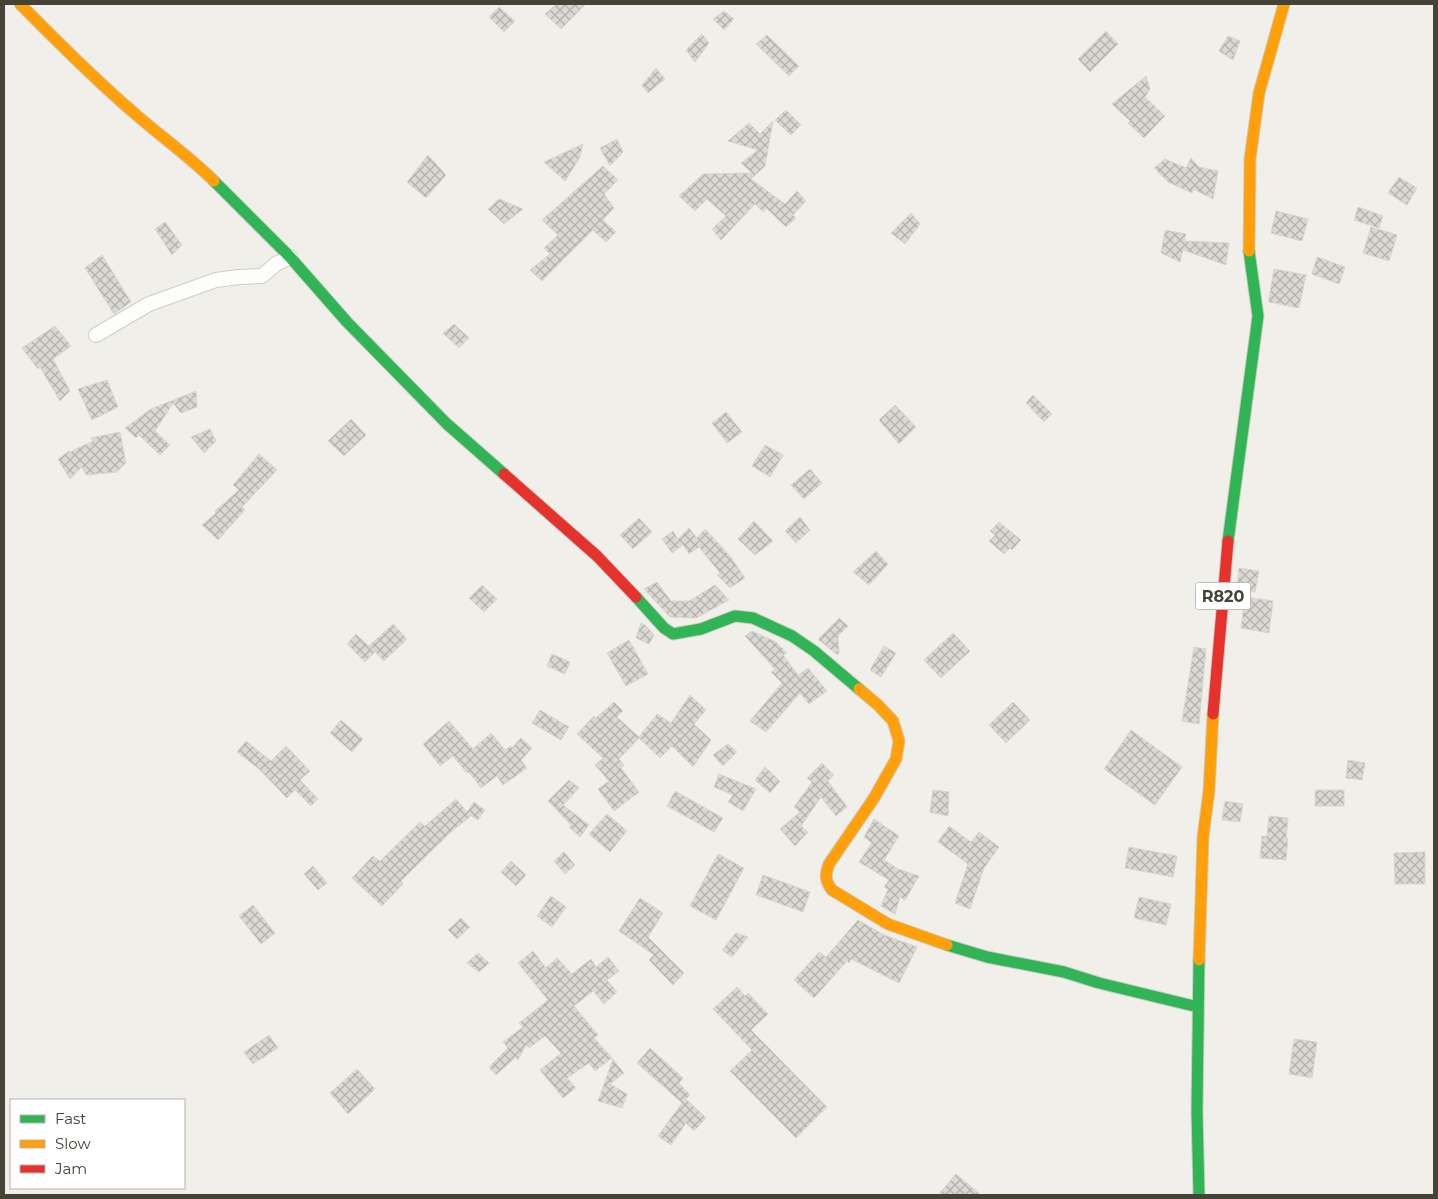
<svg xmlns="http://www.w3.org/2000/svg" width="1438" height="1199" font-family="Montserrat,sans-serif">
<defs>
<pattern id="building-cross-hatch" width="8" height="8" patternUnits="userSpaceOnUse" patternTransform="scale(1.25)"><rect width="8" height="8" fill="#d9d8d3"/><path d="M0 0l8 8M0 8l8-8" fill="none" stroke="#b2b1ac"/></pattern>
</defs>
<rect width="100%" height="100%" fill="#f0efea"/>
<!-- building -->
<path fill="url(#building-cross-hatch)" stroke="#d8d6d0" d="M557,4H586L561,29L545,14Z
M499,7L515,21L504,32L489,17Z
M724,11L734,19L724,30L713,19Z
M1106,31L1118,44L1090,72L1078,59Z
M702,34L709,43L695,62L686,50Z
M767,35L799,66L789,76L756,44Z
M1228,36L1240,41L1233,60L1219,51Z
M656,68L665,79L648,93L642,85Z
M1146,76L1150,89L1145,97L1165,116L1144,138L1128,123L1130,121L1112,104Z
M786,110L801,125L791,135L775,120Z
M773,121L765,166L751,179L785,204L797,191L806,201L793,215L796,218L786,227L766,208L763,212L755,204L721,240L712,229L726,216L707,199L695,211L679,196L703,174L752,173L741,163L758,150L728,141L749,123L760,134Z
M617,139L623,152L610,166L600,148Z
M583,144L579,159L565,181L544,162Z
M428,155L446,175L426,198L407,182Z
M1191,158L1199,167L1218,171L1213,199L1193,189L1192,193L1168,182L1154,168L1165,159L1186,168Z
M603,166L618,180L604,194L614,208L603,220L616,232L606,242L593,230L542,281L530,270L550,254L544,248L558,235L542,220Z
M1399,177L1417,188L1407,205L1388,193Z
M499,199L523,209L504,224L488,209Z
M1358,207L1383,216L1379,228L1354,220Z
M1276,211L1308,219L1302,241L1271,233Z
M911,213L920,224L905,244L891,233Z
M165,222L182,245L172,255L155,229Z
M1371,227L1397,235L1389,261L1363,253Z
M1165,230L1186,234L1184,241L1229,243L1226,265L1183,250L1180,262L1161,253Z
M102,255L131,302L114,314L85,268Z
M1317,257L1345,267L1339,284L1312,274Z
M1274,269L1306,275L1299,308L1269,302V298Z
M454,324L469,338L459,348L443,333Z
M55,326L71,346L53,359L70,391L60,401L40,367L38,369L22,348Z
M107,380L118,407L92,420L78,389Z
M196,391L197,407L181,413L173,403L155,431L170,445L160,455L139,435L136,438L125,428L151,409Z
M1033,395L1052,414L1044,422L1026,403Z
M895,405L916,427L899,444L879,420Z
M726,412L742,432L727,443L712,423Z
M351,419L366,435L344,456L328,441Z
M210,429L216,441L204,453L191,437Z
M120,432L126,463L117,472L86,475L82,467L70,479L58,459L69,451L70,452L93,441L91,438Z
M765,445L783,455L770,477L752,466Z
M259,454L277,470L242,507L245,510L218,540L202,525L216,513L215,511L239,490L233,485Z
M810,469L822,483L804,499L791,485Z
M800,517L810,530L796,543L785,531Z
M639,518L652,532L633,549L620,535Z
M754,521L773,541L755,555L738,539Z
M999,522L1021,540L1012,550L1010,548L1004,554L989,541L995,535L990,531Z
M689,528L697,538L705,529L730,556L745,578L730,588L717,575L720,573L699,547L689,554L683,545L672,553L662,539L673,531L678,539Z
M876,551L888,564L869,585L853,572Z
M1239,568L1259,571L1255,592L1237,589Z
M657,582L671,601H689L715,585L729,600L696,618L670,617L644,589Z
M482,585L497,599L484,612L469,598Z
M1245,597L1273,601L1269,633L1241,628Z
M839,618L848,626L838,636L839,654H836L819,640V638Z
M641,623L645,625L654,635L649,644L636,638Z
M393,624L407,639L384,661L369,646Z
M752,631L776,642L787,653L783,655L798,675L808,668L827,691L809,704L800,693L766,732L750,721L782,683L771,672L775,669L745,636Z
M953,633L970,651L941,678L924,660Z
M356,634L375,652L365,662L347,644Z
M629,640L648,674L626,686L607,653Z
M884,646L896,653L881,677L870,670Z
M1194,647L1206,649L1199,724L1182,721Z
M552,654L570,662L565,674L547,666Z
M690,695L706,710L694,724L711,740L693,767L672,746L660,758L639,738L619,759L624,765L621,768L639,792L614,811L598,789L609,781L595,765L603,758L577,734L594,716L596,718L614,702L623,711L617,717L639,737L657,714L671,723Z
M1013,702L1030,720L1006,743L989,725Z
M540,710L569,727L561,740L532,723Z
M341,720L363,739L352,752L330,733Z
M449,721L473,749L491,733L505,750L511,746L512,748L521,738L532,748L521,760L527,768L503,785L497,776L481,788L469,772L467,773L453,756L440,766L423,744Z
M1131,730L1182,767L1155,805L1104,769Z
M246,741L271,761L286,746L310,771L300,780L318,799L311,806L295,790L287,798L259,769L237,752Z
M728,744L737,752L723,766L713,755Z
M1348,760L1365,763L1362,780L1346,778Z
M822,763L834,775L828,781L847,807L836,816L821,797L801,826L808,832L795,846L780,829L800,812L794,807L812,782L807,778Z
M765,767L780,781L770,793L755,780Z
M719,774L756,789L743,811L728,802L733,795L714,787Z
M569,780L579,788L563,805L589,825L580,837L569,827L571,825L548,801Z
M933,790L949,792L948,816L930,812Z
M1315,790H1344V806H1315Z
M675,791L723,818L714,832L667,806Z
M456,799L467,812L474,802L485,810L478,820L469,814L471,816L451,832L401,881L403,884L382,906L352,878L373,856L380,861L420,822L425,826Z
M1225,801L1243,804L1240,822L1222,820Z
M607,814L627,831L610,852L589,834Z
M1269,816L1288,818L1286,838H1288L1286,860L1260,858L1262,836H1267Z
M874,819L899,836L884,860L898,869L919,876L905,900L900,897L895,914L881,906L888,889L884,887L889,880L859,862L872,843L864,837Z
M949,826L971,842L979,832L999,847L984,868L970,909L955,903L968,864L938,842Z
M1129,847L1177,856L1173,877L1125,868Z
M564,852L575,865L565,874L554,861Z
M1425,852V884H1395L1394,853Z
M718,854L744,868L716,920L690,906Z
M511,861L526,875L516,886L501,872Z
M313,866L327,883L318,890L304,874Z
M763,875L810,892L803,912L756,895Z
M551,896L566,907L552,927L537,916Z
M1139,897L1171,904L1166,925L1134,918Z
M640,898L663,913L648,937L684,973L673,985L649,960L654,955L619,931Z
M253,905L275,933L261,944L239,916Z
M461,918L470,927L457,939L448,930Z
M858,920L884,935L917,947L899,983L851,959L849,963L847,961L814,998L794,980L819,952L826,957Z
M736,933L748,937L732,957L722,950Z
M533,951L546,968L557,958L572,974L591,959L596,967L608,957L619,971L607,980L617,992L604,1004L593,991L574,1006L598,1035L594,1038L612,1058L595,1071L589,1063L567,1078L576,1088L563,1098L540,1070L561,1053L545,1036L529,1048L526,1045L518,1060L516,1057L496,1075L489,1067L508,1048L503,1042L523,1027L519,1023L548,1000L518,963Z
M478,953L489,963L479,972L467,963Z
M737,987L745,996L748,993L768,1014L751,1030L827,1107L796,1138L730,1071L752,1050L713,1009Z
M269,1035L278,1048L253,1064L244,1052Z
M1294,1039L1317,1042L1312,1078L1289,1074Z
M650,1048L683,1078L679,1083L690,1095L686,1099L706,1118L694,1131L686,1123L671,1145L658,1136L682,1103L637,1063Z
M613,1059L624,1073L610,1084L627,1094L622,1108L598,1101Z
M357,1069L375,1089L348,1114L330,1093Z
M956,1174L981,1195H938Z"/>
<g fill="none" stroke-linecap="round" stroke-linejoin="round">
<!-- street casing -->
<g stroke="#cecdc8" stroke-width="16">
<path id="street" d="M96,335L149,304L216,280L239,277L262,276L276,264L290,257"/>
</g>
<!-- fast casing -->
<g stroke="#cdccc1" stroke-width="13">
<path id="fast" d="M214,181L290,257L347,322L447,424L504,474
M1228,541L1258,316L1249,251
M636,597L664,628L673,634L701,629L735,616L753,618L792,636L814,651L859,689
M947,945L987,957L1064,972L1099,983L1198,1007
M1199,1195L1197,1111L1199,960"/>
</g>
<!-- slow casing -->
<g stroke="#cdccc1" stroke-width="13">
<path id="slow" d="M20,4C57,41 93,78 133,112C160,136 189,156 214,181
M1249,251L1250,159L1259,93L1284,4
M859,689L878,705L893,721L899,741L896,759L874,798L829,864C825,874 825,881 832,890L888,924L947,945
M1199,960L1203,837L1209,791L1213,714"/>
</g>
<!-- jam casing -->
<g stroke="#cdccc1" stroke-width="13">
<path id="jam" d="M504,474L597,556L636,597
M1213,714L1228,541"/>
</g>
<!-- street -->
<use href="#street" stroke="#fdfdfc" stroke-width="14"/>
<!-- fast -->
<use href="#fast" stroke="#30b455" stroke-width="11"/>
<!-- slow -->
<use href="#slow" stroke="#ff9f0a" stroke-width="11"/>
<!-- jam -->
<use href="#jam" stroke="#e5322d" stroke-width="11"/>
</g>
<g text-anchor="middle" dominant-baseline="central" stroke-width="4" stroke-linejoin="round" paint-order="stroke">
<!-- shield labels -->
<rect fill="#fff" stroke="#7d7b73" stroke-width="1" x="1195.5" y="582.5" width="55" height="27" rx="4"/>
<g font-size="16" font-weight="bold" fill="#454237">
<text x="1223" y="596">R820</text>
</g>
</g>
<!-- border -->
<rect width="1438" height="1199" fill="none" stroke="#454237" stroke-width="10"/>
<!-- legend -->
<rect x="10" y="1099" width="175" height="90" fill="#ffffff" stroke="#b5b3af"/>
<rect x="20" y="1115" width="25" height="8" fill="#30b455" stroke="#b5b3af"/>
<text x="55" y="1124" font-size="15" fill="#454237">Fast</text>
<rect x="20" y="1140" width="25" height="8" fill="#ff9f0a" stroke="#b5b3af"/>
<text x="55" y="1149" font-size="15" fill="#454237">Slow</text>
<rect x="20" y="1165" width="25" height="8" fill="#e5322d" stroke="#b5b3af"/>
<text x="55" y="1174" font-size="15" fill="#454237">Jam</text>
</svg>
